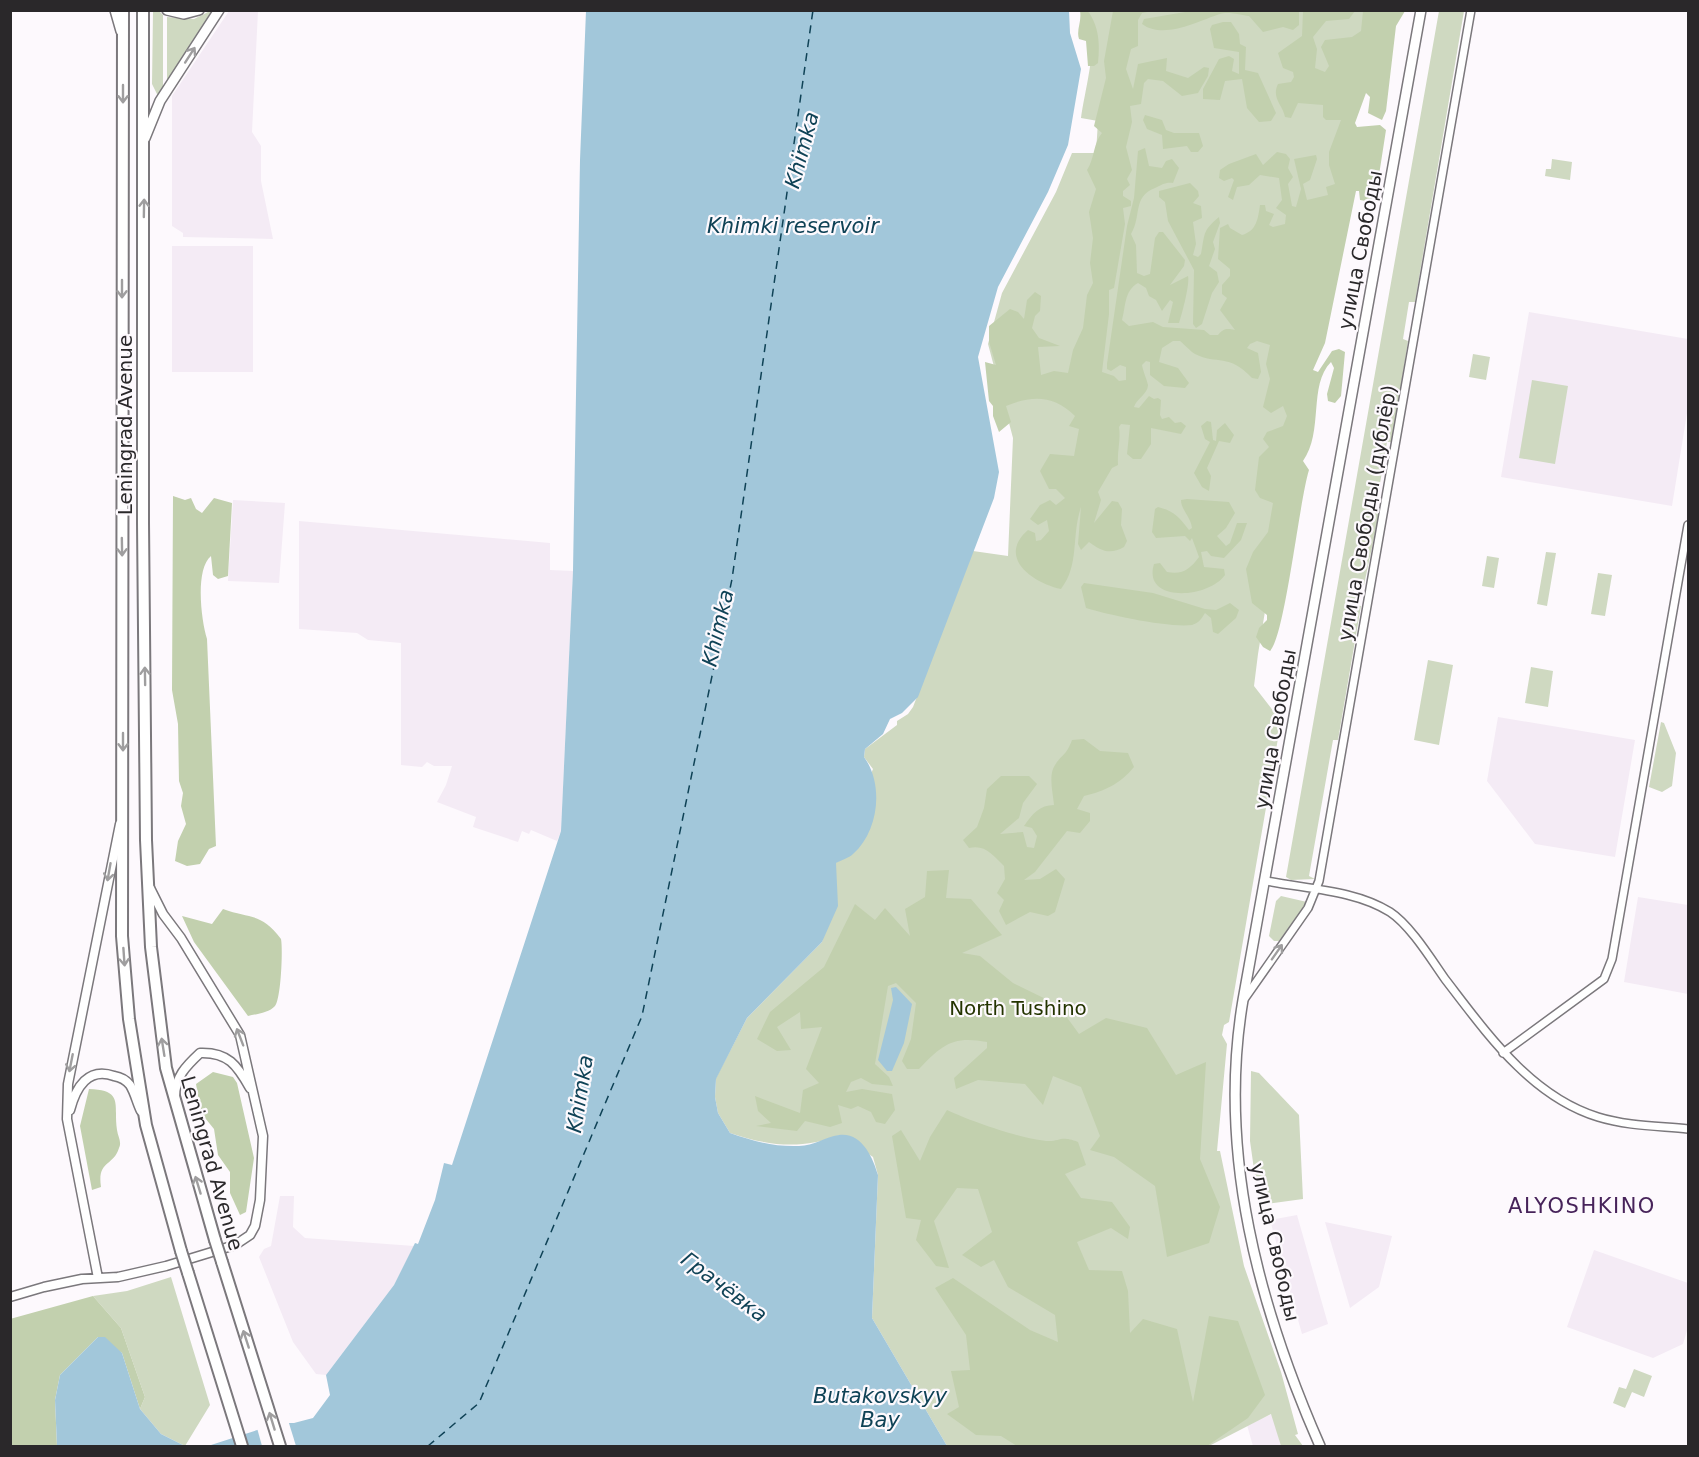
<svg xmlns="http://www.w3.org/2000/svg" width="1699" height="1457" font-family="'DejaVu Sans',sans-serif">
<rect width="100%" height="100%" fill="#fdf9fd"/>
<!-- built -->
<path fill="#f4ebf5" d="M229,11H258L252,132L261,146V181L273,239L183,237V233L172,226V96Z
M172,246H253V372H172Z
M1529,312L1688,339V407L1672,506L1501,477Z
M233,500L285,503L279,583L228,581Z
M299,521L550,543V570L573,571L561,831L557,841L531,830L529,834L522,831L518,842L473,827L476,817L437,802L446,785L452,766H434L427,762L422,767L401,765V643L368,640L357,633L299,629Z
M1498,717L1635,740L1615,857L1535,844L1487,781Z
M1638,897L1688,905V994L1624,982Z
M280,1196H294L293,1227L305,1238L414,1246L394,1285L326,1375L316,1374L293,1342L259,1257L264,1249L271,1246Z
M1297,1215L1328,1324L1302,1334L1270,1220Z
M1325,1222L1392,1236L1379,1287L1350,1308Z
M1594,1250L1688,1283V1327L1683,1344L1653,1358L1567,1327Z
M1272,1414L1281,1446H1253L1247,1425Z"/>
<!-- green -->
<path fill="#cfd9c1" d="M153,11H159L163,15V88L158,96L152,84Z
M210,11H213L167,81V17L194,19Z
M1088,11H1373L1292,447L1258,654L1254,686L1281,721L1229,1022L1224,1025L1222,1035L1227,1044L1217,1151H1220L1244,1266L1281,1372L1298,1434L1295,1435L1303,1446H1281L1271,1414L1209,1446H947L872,1318L878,1175L873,1157L840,1135C802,1150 768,1146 730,1133L718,1113L715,1097L716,1078L747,1018L822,942L835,880L836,863L873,769L864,757L865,749L897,725V721L908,714L913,707L973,551L1008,556L1013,438L988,344L1002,293L1056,192L1072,153H1096L1098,121L1081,118C1085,88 1100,38 1088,11Z
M1439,11H1464L1415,302H1409L1403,339L1408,341L1392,442H1387L1375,513L1379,514L1364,585L1358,584L1355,605L1361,606L1338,740H1333L1309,876L1315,879L1291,880L1286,877Z
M1552,159L1572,162L1570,180L1545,176L1546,169H1551Z
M1473,354L1490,357L1486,380L1469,377Z
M1532,380L1568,386L1555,464L1519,458Z
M1546,552L1556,553L1547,606L1537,604Z
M1487,556L1499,558L1494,588L1482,586Z
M1598,573L1612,575L1605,616L1591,614Z
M1428,660L1453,665L1439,745L1414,740Z
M1531,667L1553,671L1548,707L1525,703Z
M1661,722L1664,723L1676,753L1672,786L1662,792L1649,787Z
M1281,896L1307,902L1279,941H1274L1269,936L1276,901Z
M1251,1071L1259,1073L1299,1115L1303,1199L1259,1205L1250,1141Z
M171,1277L210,1405L185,1446L161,1434L140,1409L145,1397L121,1328L93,1296L127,1291Z
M1634,1369L1652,1376L1644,1397L1632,1392L1625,1408L1613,1403L1619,1387L1626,1389Z"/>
<!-- forest -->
<path fill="#c2d0ae" d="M1080,11H1088C1099,27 1100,43 1098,63L1094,66H1088L1086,41L1079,39C1076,30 1082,21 1080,11Z
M1113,11H1153L1142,13L1138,20V46L1131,49L1126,69L1133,89L1138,64L1167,58L1166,71L1188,78L1204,67L1209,68L1208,76L1198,93L1182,96L1163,81L1148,79L1144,83L1141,104L1130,106L1132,122L1126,147L1132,170L1127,179L1130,185L1123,191V196L1131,201V206L1123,208L1125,224L1114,288L1109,290V314L1102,372L1114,376L1119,381L1126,380V367L1120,365L1111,371L1107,369V364L1127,226L1134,198L1138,151L1145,148L1149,166L1162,168L1166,161L1172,159L1179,168L1173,183C1165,182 1162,185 1155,188C1132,197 1142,216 1131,234L1136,245L1137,273L1144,276L1150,274L1155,238L1159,232H1163L1185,260L1184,266L1170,285L1188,276C1190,284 1182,314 1179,323H1168L1173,302L1170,300L1162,311L1156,300L1149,296L1146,288L1138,283C1124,291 1126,306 1122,320L1129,326L1153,322L1163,327L1204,330L1210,335H1218C1223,329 1226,328 1235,330L1220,310L1227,298L1222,294V285L1230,276V269L1218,259L1220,228L1228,224L1230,228L1242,235C1257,231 1258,218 1260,205H1265L1266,211L1274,214L1269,225L1273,227L1285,224L1286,215L1276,208L1282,200L1279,178L1260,175L1249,185L1237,187L1233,200L1228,197L1234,180L1232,178L1224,181L1219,178L1220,170L1229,164L1256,154L1263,165L1277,152L1286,154L1290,159L1288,168L1293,177L1288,184L1292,206L1296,207L1301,189L1294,159L1316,155L1317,159L1310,180L1303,184L1307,200L1328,195L1326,187L1335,184L1329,165V152L1341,120H1326L1323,117V105L1298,103L1291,118L1285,117C1283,105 1271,98 1278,84L1291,82L1294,77L1293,72L1283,68L1278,53L1302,36L1303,11H1355L1349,19L1326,21L1313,37L1317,49L1315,68L1325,72L1329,66L1321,47L1325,40L1352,37L1361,31L1363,11H1405L1396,26L1386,111L1382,120L1368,113L1370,97L1366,93L1355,123L1357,127L1380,125L1386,130L1377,188L1371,202L1360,200L1359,191H1356L1325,343L1313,370L1318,372L1332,351L1339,349L1345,352L1341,396L1335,403L1328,401L1327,394L1334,368L1331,362C1308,385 1324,432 1303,461L1309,470C1299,502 1285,637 1270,651L1263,647L1256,637L1259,628L1267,620V615L1252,603L1246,569L1253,552L1268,532L1273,503L1260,498L1255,490L1259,457L1269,447L1263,439L1267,432L1283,426L1287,416L1283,406L1271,413L1263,407L1270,379L1266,364L1270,345L1257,341L1250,344L1247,348L1258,353L1261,372L1258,379L1252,378C1229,353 1217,365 1195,354C1190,351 1184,344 1180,341H1173L1162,348L1159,362L1178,368L1189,383L1185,388L1164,386L1150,375V362L1146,361L1142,365C1143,371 1147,380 1148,385C1148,394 1136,399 1134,407L1139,408L1149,396L1154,399L1158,398L1161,400L1160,415L1162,419L1169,417L1175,423L1181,422L1186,426L1181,434L1151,428V444L1141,459H1133L1127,454L1130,425L1121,424L1119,427C1121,440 1117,451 1118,465L1112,468L1098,492L1101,500L1094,523L1112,501L1118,502L1122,509L1121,525L1127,541L1124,547C1110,555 1101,551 1089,542L1081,550L1078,544L1081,507C1071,537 1080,564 1061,589C1034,583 996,558 1028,530L1035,533L1036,541L1041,540L1049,531L1047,520L1038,525L1030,519L1040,505L1050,500L1056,505L1065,498L1056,489H1049L1040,471L1050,454L1074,456L1079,429L1069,426L1075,416C1054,395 1032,395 1006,406L1011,422L999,432L993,416V406L989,401L985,362L996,365L989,342V326L1010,309L1018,312L1024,319L1027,300L1035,292L1041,296L1040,311L1035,316L1032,328L1039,338L1060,346L1038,347L1041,375L1054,371L1068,373L1073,350L1083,328L1087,295L1093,283L1090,263L1093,238L1089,212L1096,189L1087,170C1095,158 1093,143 1102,133L1094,126L1106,78L1104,61Z
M1191,11H1299V25L1293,30L1283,27L1263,32L1249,16C1241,15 1228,11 1220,14C1198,21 1164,40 1142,24L1144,19Z
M1223,22H1231L1239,34L1240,44L1246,47L1245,70L1258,73L1276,113L1271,121L1259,122L1247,108L1242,79L1225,81L1220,100L1203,99V89L1219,59L1229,56L1234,59L1232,71L1239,74V52L1214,48L1210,29L1212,25Z
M1145,115L1162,120L1166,130L1174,133H1199L1203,146L1198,152H1191L1187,146L1163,149L1162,135L1147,129L1143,120Z
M1190,183L1198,191L1199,196L1193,203L1201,206L1202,218L1193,222L1196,244L1193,255L1198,257L1201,254C1205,234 1202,231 1219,217L1220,223L1213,242L1215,249L1209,266L1217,272L1219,282L1212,293L1202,324L1196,328L1193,324L1194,270L1168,221L1165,202L1159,197V191Z
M1207,421L1211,422L1213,440L1216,441L1217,430L1225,423L1234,435L1230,443L1219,441L1207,468L1211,476L1209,491L1202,487L1194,473L1210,442L1205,439L1201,426Z
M173,496L185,500L191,498L196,509L202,513L214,498L232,503L228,576L218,579L213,575L211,556C195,569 201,620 207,639L216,846L209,849L200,864L187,866L175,861L178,841L186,824L181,806L183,793L179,781L178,724L172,690Z
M1187,499L1229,502L1235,513L1226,528L1217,536L1226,546L1230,543L1237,523H1247L1241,540L1224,558L1211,556L1207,551L1201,552L1204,567L1224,569L1225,575C1208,599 1142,603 1154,564L1160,563L1167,572C1183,575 1190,569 1199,557L1192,538L1190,541L1185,536L1156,538L1152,532L1155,509L1158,507C1174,511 1179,517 1189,530L1192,528C1191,517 1181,510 1181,500Z
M1084,583L1153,593L1205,609L1216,610L1230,603L1239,610L1236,618L1218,634L1213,632L1211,618L1205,613C1202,618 1199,623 1192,625C1169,628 1109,615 1086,608L1081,587Z
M1084,739L1100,751L1128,753L1134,767C1120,784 1105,791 1084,796L1077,809L1090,813V821L1080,833L1067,831L1035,872L1024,880L1040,879L1056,869L1065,879L1055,912L1048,916L1030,912L1006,925L999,911L1004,900L997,893L1005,879L1004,866C993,855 985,844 969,848L963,840L977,827L984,808L987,789L1001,776H1029L1037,784L1023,803L1019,818L1000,834L1023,832L1027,847L1034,848L1037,836L1032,828L1024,826C1032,814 1040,805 1054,805C1053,793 1048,775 1055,765C1063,753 1066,756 1072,740Z
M949,870L946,898L971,899L1002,935L962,953L980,956L1013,983L1058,1005L1079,1034L1106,1018L1147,1028L1176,1075L1206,1062L1200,1159L1220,1207L1209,1243L1167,1257L1155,1186L1114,1157L1090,1150L1100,1136L1081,1087L1053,1076L1043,1105L1025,1084L978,1080L956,1089L954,1078L987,1048V1042C952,1035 941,1046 919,1069H907L902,1061L911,1039L916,1003L896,983L888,986L875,1064L889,1077L893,1086L872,1084L861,1078L851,1082L846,1092L862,1089L892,1094L895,1110L885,1124L876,1122L871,1112L858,1106L851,1109L838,1105L842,1123L830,1127L805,1121L797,1131L756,1126L771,1123L758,1111L755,1096L800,1113L803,1090L819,1083L806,1069L822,1027L801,1029L800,1012L777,1027L791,1050L777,1051L757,1039L770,1012L824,967L855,904L875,920L885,908L910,936L905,909L925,897L927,871Z
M223,909C250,919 261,912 281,939C283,949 281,999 275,1006C269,1013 256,1014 248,1016L194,942L182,916L212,924Z
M213,1072L233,1077L237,1083L254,1158L246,1212L240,1215L230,1193V1172L218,1155L214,1129L201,1113L196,1084Z
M89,1089C125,1090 113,1106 117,1130C118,1137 122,1142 119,1148C113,1167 97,1160 101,1187L92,1190L80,1126Z
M947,1110C970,1121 1022,1139 1046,1141C1061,1142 1059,1135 1078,1142L1086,1165L1065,1174L1081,1198L1112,1202L1130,1227L1128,1239L1111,1228L1077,1242L1089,1270L1122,1271L1128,1291L1130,1333L1143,1319L1177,1329L1193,1402L1209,1316L1238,1321L1265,1395L1248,1418L1207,1446H1017L1001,1436L976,1435L947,1414L959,1407L951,1371L970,1370L966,1335L935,1288L953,1278L1030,1330L1058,1342L1055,1315L1008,1287L994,1260L981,1267L962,1255L992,1232L978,1189L957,1188L934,1221L949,1268L936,1266L916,1240L921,1220L906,1218L892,1136L901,1130L920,1161L930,1137Z
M93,1296L121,1328L145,1397L140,1409L122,1353L98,1337L60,1375L55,1400L57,1446H11L10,1319Z"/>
<!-- water -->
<path fill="#a2c7da" d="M586,11H1069L1070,33L1081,69L1068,145L1048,192L998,287L978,357L999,472L994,498L918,697L902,713L890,719L883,734L865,749L864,757C884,784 879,831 853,854C849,858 841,860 836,863L838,906L822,942L747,1018L716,1079L715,1097L718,1113L730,1133C753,1141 774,1147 799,1146C814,1146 825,1137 839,1135C862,1132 873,1158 878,1175L872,1318L947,1446H57L55,1400L60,1375L98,1337H105L122,1353L140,1409L161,1434L185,1446L211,1445L279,1423H294L313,1418L330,1395L326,1375L394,1285L415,1243L418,1244L435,1200L444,1163L452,1165L561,831L573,571L580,160Z
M896,987L912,1004L904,1043L892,1071H887L878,1060L893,1000L891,988Z"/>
<!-- pier -->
<path fill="#fdf9fd" d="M278,1420H288L296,1446H262L257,1428Z"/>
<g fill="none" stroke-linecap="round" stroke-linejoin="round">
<!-- ferry -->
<path stroke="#0f4256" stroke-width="1.5" stroke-dasharray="8 6" stroke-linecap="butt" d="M428,1446L479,1403L642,1016L732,579L813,10"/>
<!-- minor casing -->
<g stroke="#7b787c" stroke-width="10">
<path id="minor" d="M1267,881C1307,889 1355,890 1390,912C1410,925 1431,959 1445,979C1486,1032 1530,1096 1598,1117C1627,1126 1659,1126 1688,1129
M1245,998L1308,908L1319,881L1471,10
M1503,1053L1604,979L1612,959L1688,525"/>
</g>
<!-- tertiary casing -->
<g stroke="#7b787c" stroke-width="11">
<path id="tertiary" d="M175,1097C175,1077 186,1066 200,1053C228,1052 237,1065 250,1088
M70,1110C76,1087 88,1067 114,1076C120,1077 126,1080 130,1085C135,1093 137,1103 141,1111
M98,1278L67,1119L68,1084L120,824
M10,1297L44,1287L82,1279L118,1277L166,1266L235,1245L250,1235L255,1226L260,1200L263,1136L240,1035L181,938L163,914L150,888"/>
</g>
<!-- secondary casing -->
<g stroke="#7b787c" stroke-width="12">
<path id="secondary" d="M115,10L121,31
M167,10L184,14L199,10
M145,138L160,101L219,10
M1320,1446C1259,1307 1217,1153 1243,1000L1421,10"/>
</g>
<!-- primary casing -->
<g stroke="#7b787c" stroke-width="14">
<path id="primary" d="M123,10L122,936L129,1019L146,1125L181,1251
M143,10V523L146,840L151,947L166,1068L215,1240
M222,1262L280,1446
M188,1273L242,1446"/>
</g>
<!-- minor -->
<use href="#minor" stroke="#fff" stroke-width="7"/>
<!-- tertiary -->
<use href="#tertiary" stroke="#fff" stroke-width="8"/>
<!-- secondary -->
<use href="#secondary" stroke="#fff" stroke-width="9"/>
<!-- primary -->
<use href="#primary" stroke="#fff" stroke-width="10"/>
<!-- primary-bridge casing -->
<g stroke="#7b787c" stroke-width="14" stroke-linecap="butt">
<path id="primary-bridge" d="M215,1240L222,1262
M181,1251L188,1273"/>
</g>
<!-- primary-bridge -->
<use href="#primary-bridge" stroke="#fff" stroke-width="10"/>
</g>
<!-- one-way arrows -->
<defs><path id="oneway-shaft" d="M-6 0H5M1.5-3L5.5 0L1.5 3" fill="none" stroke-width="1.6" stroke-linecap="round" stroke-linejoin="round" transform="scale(1.5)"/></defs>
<g stroke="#9f9e9f">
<use href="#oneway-shaft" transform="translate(190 55) rotate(-57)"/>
<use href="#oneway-shaft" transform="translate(123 94) rotate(90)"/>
<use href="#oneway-shaft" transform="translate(144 208) rotate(-89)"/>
<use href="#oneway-shaft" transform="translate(122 289) rotate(90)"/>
<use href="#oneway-shaft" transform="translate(122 547) rotate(89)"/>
<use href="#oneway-shaft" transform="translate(145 676) rotate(-91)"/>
<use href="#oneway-shaft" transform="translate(123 742) rotate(90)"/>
<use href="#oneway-shaft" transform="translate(109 872) rotate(100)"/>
<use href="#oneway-shaft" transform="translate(1277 952) rotate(-55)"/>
<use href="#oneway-shaft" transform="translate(124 957) rotate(86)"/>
<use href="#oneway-shaft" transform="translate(240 1037) rotate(-111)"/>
<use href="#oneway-shaft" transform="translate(163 1047) rotate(-99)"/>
<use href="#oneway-shaft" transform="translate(71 1063) rotate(101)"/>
<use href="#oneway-shaft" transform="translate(198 1185) rotate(-107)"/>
<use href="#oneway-shaft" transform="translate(246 1339) rotate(-108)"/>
<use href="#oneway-shaft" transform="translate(272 1421) rotate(-107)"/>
</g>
<g text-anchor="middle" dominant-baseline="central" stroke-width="4.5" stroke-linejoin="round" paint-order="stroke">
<!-- street labels -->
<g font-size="20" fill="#2a282a" stroke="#fdf9fd">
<text transform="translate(1360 250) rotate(-79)">улица Свободы</text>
<text transform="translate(125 425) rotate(-90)">Leningrad Avenue</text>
<text transform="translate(1367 513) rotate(-80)">улица Свободы (дублёр)</text>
<text transform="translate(1275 729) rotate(-80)">улица Свободы</text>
<text transform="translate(212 1163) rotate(74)">Leningrad Avenue</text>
<text transform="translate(1275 1242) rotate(77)">улица Свободы</text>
</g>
<!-- park labels -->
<g font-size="20" fill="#243400" stroke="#fdf9fd">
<text x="1018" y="1008">North Tushino</text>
</g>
<!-- water labels -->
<g font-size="21" font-style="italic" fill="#0f4256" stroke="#fdf9fd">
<text transform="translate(802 150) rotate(-75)">Khimka</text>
<text x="793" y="226">Khimki reservoir</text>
<text transform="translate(718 628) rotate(-77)">Khimka</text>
<text transform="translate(580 1094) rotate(-81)">Khimka</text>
<text transform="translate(724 1287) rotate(37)">Грачёвка</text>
<text x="880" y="1396">Butakovskyy<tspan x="880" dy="24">Bay</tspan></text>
</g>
<!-- neighbourhood labels -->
<g font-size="21" letter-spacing="1.5" fill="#47235a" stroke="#fdf9fd">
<text x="1582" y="1206">ALYOSHKINO</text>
</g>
</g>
<!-- border -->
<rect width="1699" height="1457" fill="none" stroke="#2a282a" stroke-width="24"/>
</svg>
